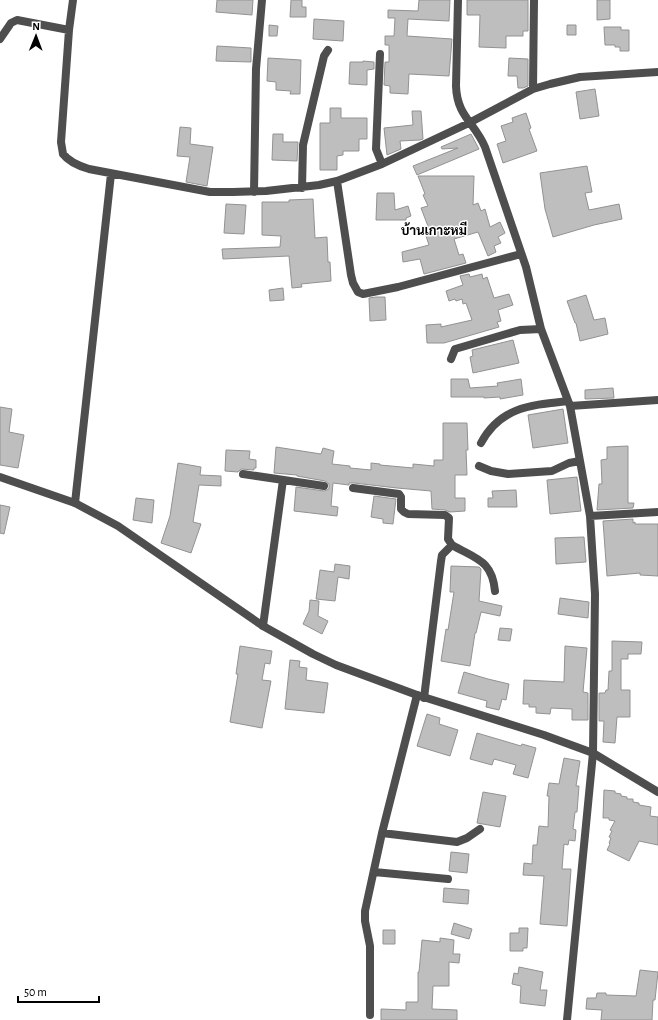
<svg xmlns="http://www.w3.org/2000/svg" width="658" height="1020" font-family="'Alegreya Sans',Sarabun,sans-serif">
<rect width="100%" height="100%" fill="#fff"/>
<!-- building -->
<path fill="#bebebe" stroke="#929292" d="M217,0H253L252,15L216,12Z
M291,0H302V7H306V17H290Z
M419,0H450L449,21L408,19L407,36L452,39L449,76L409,74L408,94L390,93V86L384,85L385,62H389V45H385V36H394L395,18H388V10L418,11Z
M467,0H528V31H523V36H506V48L479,47L480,15H467Z
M597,0H610V19L597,20Z
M314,19L344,21L343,41L313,39Z
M269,25L278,26L277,36H269Z
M567,25H576V35H567Z
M604,27H621V30H629V51H620V47H615V45H605Z
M217,46L251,48V62L216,61Z
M268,58L301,60L300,94H290L291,91L276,90V82L267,81Z
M509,58L528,59V86L523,88H518L517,76H508Z
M363,61L374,62V69L367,70V85L349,84L350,62H363Z
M595,89L599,116L580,119L576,92Z
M330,108H341V118H367V139H359V151H343V155L337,156V170H320V123H330Z
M412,111H421L423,139L420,140L400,141L401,149L387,155L384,128L413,125Z
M526,113L531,128L529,129L537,151L503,163L497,144L506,141L501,126L513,122L512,118Z
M180,127L191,128L190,144L213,147L207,186L186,182L190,157L177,156Z
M273,134H283V142H298L297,161L272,160Z
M471,134L479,149L417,175L413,166L458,148L442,149L441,147Z
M587,166L592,192L585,193L589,210L619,204L622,219L594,225L553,237L545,209L540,173Z
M418,176H474L473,205L478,203L481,211L485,209L490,227L500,222L505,233L498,237L501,243L494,246L496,252L488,256L478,232L454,239L459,255L463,254L466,263L424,274L420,259L403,262L402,252L429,245L426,236L431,234L421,208L428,206L423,195L425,194Z
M377,193H394L395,210L408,206L411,216L406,218V220H376Z
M313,199L315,238L327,237L328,262H330L331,281L301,284L302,287L292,288L289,256L223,259L222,249L280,247L281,236L262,235V202H289V200Z
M226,204L246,205L244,234L224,233Z
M469,274L470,277L482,274L483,279L487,277L494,298L509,294L513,305L498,310L501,321L497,322L499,327L444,343H427L426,325L441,324V327L472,320L466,303L463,304L462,299L456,301L455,299L449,301L446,291L463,285L460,276Z
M283,288L284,300L270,301L269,290Z
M586,295L594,320L605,318L608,334L580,341L576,323H575L567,301Z
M376,297H385L386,320L370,321L369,298Z
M513,340L519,363L473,373L470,357L473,356L472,350Z
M451,379H468L470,388L498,386L497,383L521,379L523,395L500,399V397L484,398V397H451Z
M613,388L614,398L585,399V390Z
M0,407L12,409L9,432L24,435L18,468L0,465Z
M563,409L568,443L533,448L528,415Z
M443,423H467L468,450H466L467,475H455V498H465V511L450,512L445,510L432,509L431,491L397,488L354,483H349V485L333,483L331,506L338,507L337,516L294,511L296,487L324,491L329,489V484L325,481L297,476V475L274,473L276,447L321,454L323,448L334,451L332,464L350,466V468L371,470V463L380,464V465L413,468V464L434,466V460H443Z
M628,446V503H634L633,508L597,510L599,484H602L601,460L607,459V447Z
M226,450L250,451L249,459L256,460V468H254V470L241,469L238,472L225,471Z
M178,463L201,467L200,475L221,476V486L199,485L193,522L201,524L191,553L161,543L170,516Z
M577,477L581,511L550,514L547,480Z
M516,490L517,507H488V498H493L492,491Z
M374,496L396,499L393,524L383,523V519L371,517Z
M136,498L154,500L152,523L133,520Z
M0,505L10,507L4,534L0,533Z
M633,519V523L635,522V524H658V576L640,575V573L607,576L603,521Z
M584,537L586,562L556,564L555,538Z
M335,564L350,566L349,579L338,577L335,601L316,599L320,570L334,572Z
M451,566L479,567L481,569L479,601L502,606L500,616L481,612L476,633H475L470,666L441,661L446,629L448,630L454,592H450Z
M560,598L589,602L588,618L558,614Z
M310,600L319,601L318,616L328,621L322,634L303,624L309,611Z
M500,628L512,629L510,641L498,640Z
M612,641L642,642L641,654H628V659H621V690H630V717H617L615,743L603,742L604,721H599V693H605L606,690H608L609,671H612Z
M240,646L272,651L270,664L265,663L262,680L271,681L262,728L230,722L238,674H236Z
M565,646L587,648L583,692L588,693V720H572V709L551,708L550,714L536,713V707H529V704H523L524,680L564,682Z
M290,660L300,661L299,667L307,668L306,680L328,683L324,713L285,709Z
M464,672L488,679L509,684L506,700L502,699L499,710L486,707L487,701L458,693Z
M427,714L440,718L439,724L458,730L450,756L417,746Z
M477,733L521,746L522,744L536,748L528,778L513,774L516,765L494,759L492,765L470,759Z
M564,758L580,761L576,786H579L577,812H575L573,829L576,830L575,841L569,840L568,845L564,844L562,869H571L567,926L540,924L544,876L523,875L524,863L532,864L533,845H537L539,826L548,827L549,796H547L549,783L559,784Z
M604,790L615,791V793L621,794V796L627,797V799H633V802L639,803V805L651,807L650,816L658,817V845L639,841L629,861L607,850L610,844L609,843L611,838L609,837L612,831L610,830L615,821L609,820V818H603Z
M483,792L506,796L500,827L477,823Z
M451,852L469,854L467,873L449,871Z
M444,888L469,890L468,904L443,902Z
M454,923L472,929L469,939L451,934Z
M519,928H528L527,948H523V951H510V933H519Z
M383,930H395V944H383Z
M440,938L454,940L453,954H460L459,963L449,962V986H433L432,1009L457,1010V1020H381V1009L406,1010V1002H418V972H419L422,940L440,942Z
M519,967L543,972L540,990H547L545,1006L520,1003L521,986L512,984L514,973L518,974Z
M640,970L658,972L655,1000H653L652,1020H601L602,1010L586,1009L587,998H596L597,993H606V995L636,996Z"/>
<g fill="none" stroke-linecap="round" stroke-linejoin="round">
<!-- minor -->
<path stroke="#4e4e4e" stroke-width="8" d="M73,0L69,30L61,142L63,154C69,162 79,166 89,169L210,192H233L266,191L319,185L337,181L382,164L469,123L533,89L550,84L580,77L658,72
M458,0L456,86C457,116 474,122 485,147L526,267L541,329L570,406L590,516L595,594L593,753L567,1020
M0,39L11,23L17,20L69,30
M380,54L376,149L382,164
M533,89L534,0
M337,181L351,275L353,283L358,292L363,294L398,287L521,254
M302,188L303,145L324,56L328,50
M254,192L256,69L262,0
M451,359L455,349L462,347L520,330L541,329
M570,406L658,400
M481,443C500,407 531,405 568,401
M479,466L491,471L508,474L552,471L569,463L580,461
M243,474L324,486
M353,488L399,494L401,497V509L404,512L408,514L445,515L449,518L448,539L452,545L442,555L441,561L424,698
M75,503L111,174
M590,516L658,512
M452,545C476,559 492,560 495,591
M263,626L283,480
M382,833L457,842L467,838L480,829
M374,872L448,879
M370,1015V946L365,921V911L382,833L417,695"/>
<!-- tertiary -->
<path stroke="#4e4e4e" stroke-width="8" d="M0,477L75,503L118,526L263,626L313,654L336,665L417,695L544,735L593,753L658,792"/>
</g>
<g text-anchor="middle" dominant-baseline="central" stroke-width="3" stroke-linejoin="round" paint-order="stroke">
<!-- quarter labels -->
<g font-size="13" font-weight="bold" fill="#000" stroke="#fff">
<text x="434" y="231">บ้านเกาะหมี</text>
</g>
</g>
<!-- north arrow -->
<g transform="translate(36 36) rotate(1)" stroke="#ffffff" stroke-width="3" paint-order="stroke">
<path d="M0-3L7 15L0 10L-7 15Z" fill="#000000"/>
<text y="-6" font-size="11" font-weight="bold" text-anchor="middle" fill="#000000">N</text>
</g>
<!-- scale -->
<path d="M18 996v6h81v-6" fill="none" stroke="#000000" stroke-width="2"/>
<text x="24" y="996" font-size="12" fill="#000000" stroke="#ffffff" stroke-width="3" paint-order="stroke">50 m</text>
</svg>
